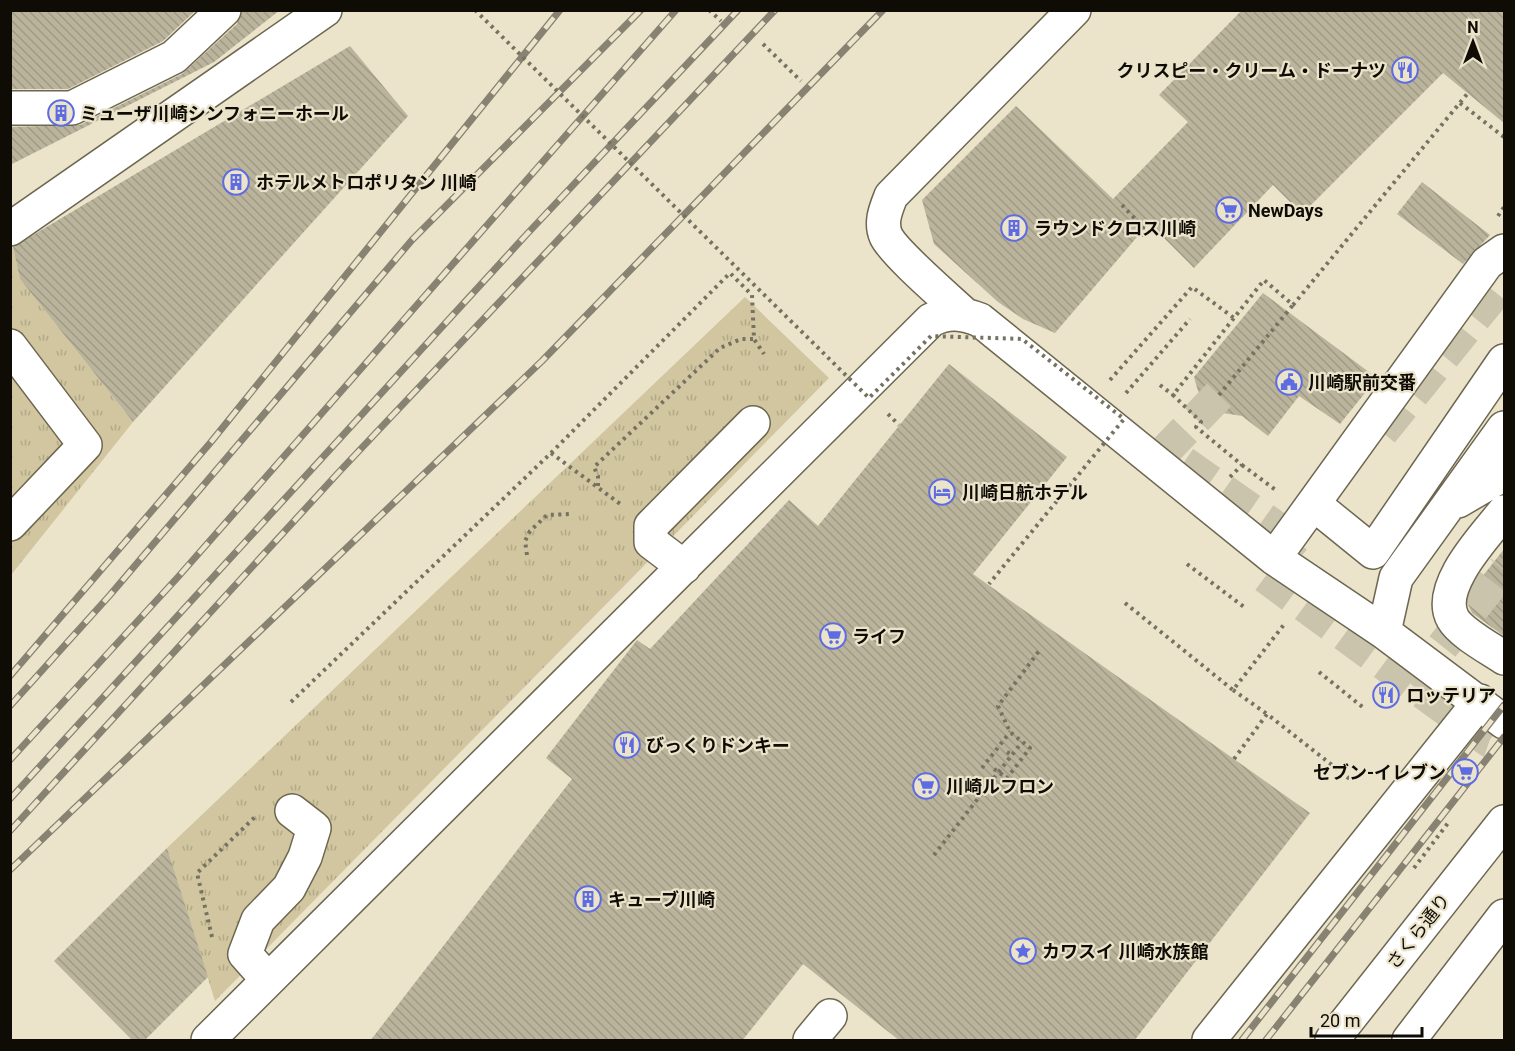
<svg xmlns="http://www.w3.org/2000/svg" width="1515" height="1051" font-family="Roboto,'Noto Sans JP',sans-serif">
<defs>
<pattern id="park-tufts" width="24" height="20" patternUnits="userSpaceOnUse" patternTransform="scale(1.5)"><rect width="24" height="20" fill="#d1c69f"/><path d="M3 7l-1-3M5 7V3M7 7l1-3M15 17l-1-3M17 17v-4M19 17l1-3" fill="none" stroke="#b2a987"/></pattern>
<pattern id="building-back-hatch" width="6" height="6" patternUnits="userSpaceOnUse" patternTransform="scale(1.5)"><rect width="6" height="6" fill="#bbb49c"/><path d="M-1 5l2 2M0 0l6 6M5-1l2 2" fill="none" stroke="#a09a85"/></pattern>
</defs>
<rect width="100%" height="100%" fill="#ebe4cb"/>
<!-- park -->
<path fill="url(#park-tufts)" d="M13,247L20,279L133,422L11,575L10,250Z
M745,297L829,378L215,1001L167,848Z"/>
<!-- building -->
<path fill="url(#building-back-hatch)" d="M10,10H196L163,41L68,89H10Z
M242,10H280L214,62L10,165V127L80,125L182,74L237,24Z
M1242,10H1504V123L1443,73L1302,214L1273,185L1194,268L1149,223L1055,333L1023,319L998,302L934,244L922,200L1016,106L1113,199L1188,122L1159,95Z
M350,46L408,116L133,422L20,279L13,247Z
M1422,182L1490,235L1463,264L1397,214Z
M1263,293L1377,378L1340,424L1299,396L1268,436L1242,416L1223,413L1208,404L1198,391L1194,377Z
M949,364L1067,457L973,574L1310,813L1134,1041H900L803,964L742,1041H370L572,779L546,758L637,640L650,649L789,500L818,526Z
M1504,549V636L1472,613L1468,605L1471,591Z
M167,848L208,977L144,1041H133L54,961Z"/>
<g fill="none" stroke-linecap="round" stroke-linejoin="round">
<!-- minor-tunnel -->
<path stroke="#cac4ad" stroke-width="33" stroke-dasharray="33 16" stroke-linecap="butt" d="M1219,395L1166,450L1294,540
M1382,432L1504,282
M1294,539L1264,576L1489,741L1504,746
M1412,685L1504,569"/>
<!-- minor casing -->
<g stroke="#6d6751" stroke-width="36">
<path id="minor" d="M10,108H72L174,57L224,10
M10,229L325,10
M965,315C949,300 894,253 886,236C880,222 886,209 891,196L1074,10
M10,346L85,445L10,524
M1458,501L1504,474
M1315,505L1373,552L1504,361
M1504,512C1486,535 1435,587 1453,619C1461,633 1491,649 1504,658
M1274,558L1487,263L1504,251
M684,567L651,542V526L753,423
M1384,632L1396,578L1504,428
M268,980L245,954L258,920L289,888L305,857L314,828L292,811
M208,1040L931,320C949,311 962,313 980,320L1274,558L1384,632L1504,722
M810,1040L830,1016
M1209,1040L1480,701
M1332,1040L1504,822
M1409,1040L1504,916"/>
</g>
<!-- path -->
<path stroke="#767262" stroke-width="4" stroke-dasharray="3 4.5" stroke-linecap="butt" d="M709,10L721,21
M763,44L801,81
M1460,103L1504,137
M1122,205L1143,227V239
M1498,216L1504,207
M1110,380L1192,287L1234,318
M1160,385L1173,395
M1126,393L1190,319
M1219,395L1293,305
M888,414L899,425
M551,453L730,273L752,295L754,339L764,354
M1242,465L1277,491
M1230,477L1242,465L1196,427L1201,422L1173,395L1264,280L1293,305L1468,93
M598,486V476L594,467L720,348L741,339H754
M527,555L525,541L530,531L547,515L570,514
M1187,564L1244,607
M1125,603L1233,690L1286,622
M1319,672L1365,709
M1233,690L1267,714
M291,702L551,453L623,506
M1007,752L1012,755
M1234,759L1267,714L1351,780
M982,768L1010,732
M994,769L1007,778L1030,748L1010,732L998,706L1039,651
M934,855L1022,742
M1414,868L1448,823
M212,937L197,873L256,816"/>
<!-- minor -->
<use href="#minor" stroke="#fff" stroke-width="33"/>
<!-- rail casing -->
<g stroke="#878271" stroke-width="7">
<path id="rail" d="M10,676L211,442L560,10
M10,706L110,595L412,240L641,10
M10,760L178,577L676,10
M10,799L527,234L738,10
M10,831L339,472L775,10
M10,870L542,361L883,10
M1242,1040L1504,705
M1266,1040L1504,737"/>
</g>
<!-- rail -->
<use href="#rail" stroke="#ebe4cb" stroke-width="4.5" stroke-dasharray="14" stroke-linecap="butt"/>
<!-- path-bridge -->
<path stroke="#767262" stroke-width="4" stroke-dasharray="3 4.5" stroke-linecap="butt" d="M475,10L869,398L931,336L1022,339L1124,419L989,584"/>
</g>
<!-- icons -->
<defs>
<g id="restaurant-ring" transform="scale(1.35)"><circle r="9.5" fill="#ebe4cb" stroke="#5d6ce3" stroke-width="1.5"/><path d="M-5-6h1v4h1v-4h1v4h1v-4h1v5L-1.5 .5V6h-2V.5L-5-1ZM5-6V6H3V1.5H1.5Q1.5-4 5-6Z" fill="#5d6ce3"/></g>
<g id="building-ring" transform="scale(1.35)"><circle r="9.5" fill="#ebe4cb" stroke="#5d6ce3" stroke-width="1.5"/><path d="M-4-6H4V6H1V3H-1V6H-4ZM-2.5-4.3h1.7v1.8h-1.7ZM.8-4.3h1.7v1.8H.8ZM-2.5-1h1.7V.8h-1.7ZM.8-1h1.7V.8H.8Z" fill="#5d6ce3"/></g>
<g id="supermarket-ring" transform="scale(1.35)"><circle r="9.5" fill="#ebe4cb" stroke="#5d6ce3" stroke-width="1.5"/><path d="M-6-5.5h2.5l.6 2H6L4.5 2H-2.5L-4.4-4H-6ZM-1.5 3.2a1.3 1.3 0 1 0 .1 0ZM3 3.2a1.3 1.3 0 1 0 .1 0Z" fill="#5d6ce3"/></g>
<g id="civic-ring" transform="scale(1.35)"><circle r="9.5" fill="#ebe4cb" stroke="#5d6ce3" stroke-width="1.5"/><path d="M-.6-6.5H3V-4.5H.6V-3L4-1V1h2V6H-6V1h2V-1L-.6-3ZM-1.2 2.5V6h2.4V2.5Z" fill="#5d6ce3"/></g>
<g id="hotel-ring" transform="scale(1.35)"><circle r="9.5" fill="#ebe4cb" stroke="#5d6ce3" stroke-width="1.5"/><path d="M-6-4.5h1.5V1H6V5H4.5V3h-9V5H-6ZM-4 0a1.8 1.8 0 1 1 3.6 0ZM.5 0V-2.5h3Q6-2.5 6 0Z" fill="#5d6ce3"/></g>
<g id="sight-ring" transform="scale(1.35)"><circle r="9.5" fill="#ebe4cb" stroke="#5d6ce3" stroke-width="1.5"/><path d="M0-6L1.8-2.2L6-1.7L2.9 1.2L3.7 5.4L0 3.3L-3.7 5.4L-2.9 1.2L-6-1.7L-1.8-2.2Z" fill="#5d6ce3"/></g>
</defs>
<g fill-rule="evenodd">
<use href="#restaurant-ring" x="1405" y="70"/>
<use href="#building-ring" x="61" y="113"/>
<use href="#building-ring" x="236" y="182"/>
<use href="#supermarket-ring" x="1229" y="210"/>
<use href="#building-ring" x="1014" y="228"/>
<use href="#civic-ring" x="1289" y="382"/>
<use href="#hotel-ring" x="942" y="492"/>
<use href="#supermarket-ring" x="833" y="636"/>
<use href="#restaurant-ring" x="1386" y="695"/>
<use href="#restaurant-ring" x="627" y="745"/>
<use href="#supermarket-ring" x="1465" y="772"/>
<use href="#supermarket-ring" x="926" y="786"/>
<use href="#building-ring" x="588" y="899"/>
<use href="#sight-ring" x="1023" y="951"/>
</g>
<g text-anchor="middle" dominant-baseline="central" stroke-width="4.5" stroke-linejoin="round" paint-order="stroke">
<!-- poi labels -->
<g font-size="18" font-weight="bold" fill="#0f0c05" stroke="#ebe4cb" text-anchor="start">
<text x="1386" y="70" text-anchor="end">クリスピー・クリーム・ドーナツ</text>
<text x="80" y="113">ミューザ川崎シンフォニーホール</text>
<text x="256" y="182">ホテルメトロポリタン 川崎</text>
<text x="1248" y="210">NewDays</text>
<text x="1034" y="228">ラウンドクロス川崎</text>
<text x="1308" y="382">川崎駅前交番</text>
<text x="962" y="492">川崎日航ホテル</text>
<text x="852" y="636">ライフ</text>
<text x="1406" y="695">ロッテリア</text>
<text x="646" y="745">びっくりドンキー</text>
<text x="1446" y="772" text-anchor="end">セブン-イレブン</text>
<text x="946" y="786">川崎ルフロン</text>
<text x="608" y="899">キューブ川崎</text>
<text x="1042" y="951">カワスイ 川崎水族館</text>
</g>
<!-- street labels -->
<g font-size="18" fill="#0f0c05" stroke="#ebe4cb">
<text transform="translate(1418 931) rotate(-52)">さくら通り</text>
</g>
</g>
<!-- border -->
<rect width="1515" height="1051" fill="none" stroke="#0f0c05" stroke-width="24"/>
<!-- north arrow -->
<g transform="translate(1473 42)" stroke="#ebe4cb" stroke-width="4.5" paint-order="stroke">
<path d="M0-4.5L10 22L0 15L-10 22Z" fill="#0f0c05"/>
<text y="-9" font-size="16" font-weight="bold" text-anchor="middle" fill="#0f0c05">N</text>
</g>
<!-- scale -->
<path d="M1311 1027v9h111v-9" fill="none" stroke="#0f0c05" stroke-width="3"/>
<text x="1320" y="1027" font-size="18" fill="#0f0c05" stroke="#ebe4cb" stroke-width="4.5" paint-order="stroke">20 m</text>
</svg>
